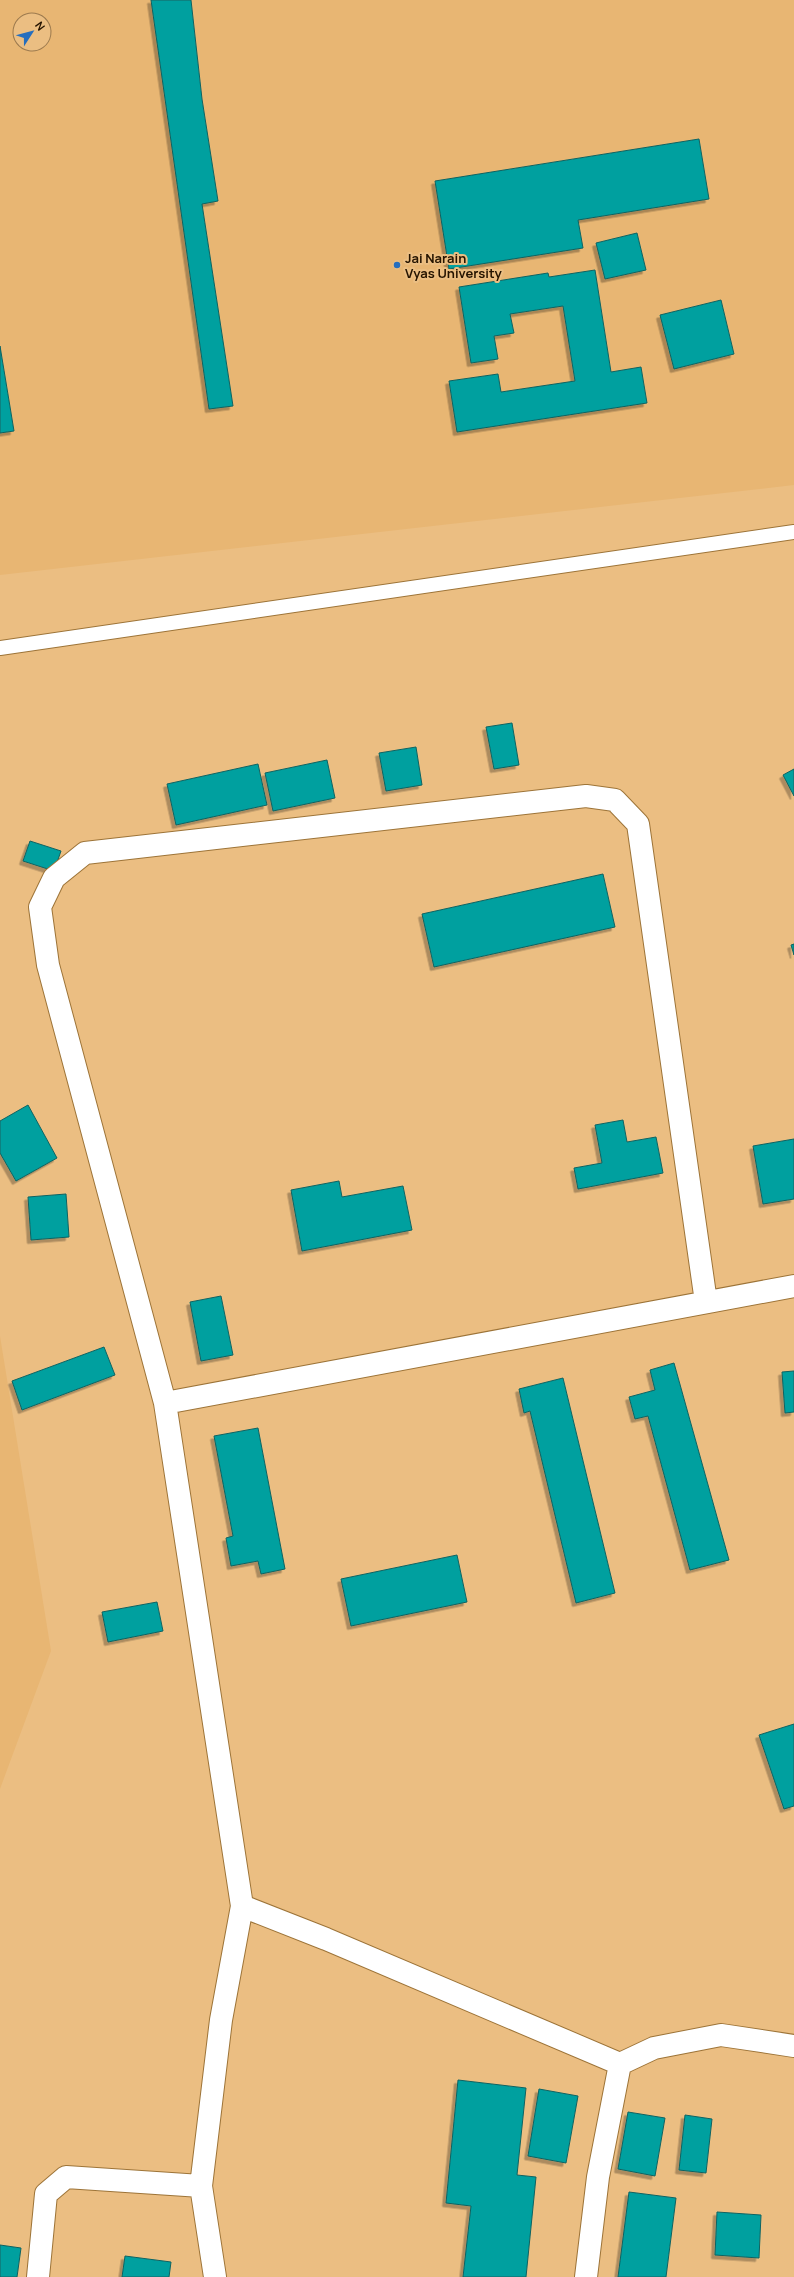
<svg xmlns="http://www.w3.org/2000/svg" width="794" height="2277" font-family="Manrope,sans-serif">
<defs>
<filter id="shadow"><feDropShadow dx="-3.5" dy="3.5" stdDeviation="0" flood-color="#0004"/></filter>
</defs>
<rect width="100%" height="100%" fill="#ebbe82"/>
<!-- built -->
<path fill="#e8b673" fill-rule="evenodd" d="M0,0H794V485L0,575ZM20,20H44V44H20Z
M0,1336L51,1651L0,1789Z"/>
<!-- building -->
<path fill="#03a09f" stroke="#0d6362" filter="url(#shadow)" d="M151,0H191L202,99L218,201L202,204L233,406L209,409Z
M699,139L709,199L578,220L583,248L449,269L435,181Z
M637,233L646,270L605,279L596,243Z
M595,270L611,372L641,367L647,403L457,432L449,381L498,374L501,392L575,381L563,306L510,314L514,333L494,336L498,359L471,363L459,287L548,273L549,277Z
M721,300L734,354L674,369L660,315Z
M0,346L14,431L0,433Z
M512,723L519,765L494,769L486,727Z
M416,747L422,785L386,791L379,753Z
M327,760L335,798L273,811L265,773Z
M258,764L267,805L176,825L167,784Z
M794,769V796L783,775Z
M30,841L61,851L54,871L23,861Z
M603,874L615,927L434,967L422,914Z
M794,944V955L791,945Z
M28,1105L57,1158L16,1181L0,1153V1121Z
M623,1120L627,1142L656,1137L663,1173L578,1189L574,1168L602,1163L595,1125Z
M794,1139V1199L763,1204L753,1146Z
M339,1181L342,1197L403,1186L412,1230L302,1251L291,1190Z
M66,1194L69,1237L31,1240L28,1197Z
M221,1296L233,1355L201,1361L190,1302Z
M104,1347L115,1375L22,1410L12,1381Z
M674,1363L729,1560L690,1570L648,1416L635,1419L629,1397L655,1390L650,1370Z
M794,1371V1412L785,1413L782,1372Z
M563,1378L615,1593L576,1603L530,1411L524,1413L519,1389Z
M258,1428L285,1569L261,1574L258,1561L231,1566L226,1538L233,1536L214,1436Z
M457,1555L467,1602L351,1626L341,1579Z
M157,1602L163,1631L108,1642L102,1612Z
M794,1724V1806L784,1809L759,1735Z
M458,2080L526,2088L517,2175L536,2177L526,2277H463L471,2206L446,2203Z
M539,2089L578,2096L566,2163L528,2156Z
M628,2112L665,2118L655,2176L618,2169Z
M685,2115L712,2119L706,2173L679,2170Z
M629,2192L676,2198L666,2277H618Z
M717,2212L761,2215L759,2258L715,2255Z
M0,2245L21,2248L17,2277H0Z
M125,2256L171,2262L169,2277H122Z"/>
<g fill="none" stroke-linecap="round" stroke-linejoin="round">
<!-- service casing -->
<g stroke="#9d7438" stroke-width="16">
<path id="service" d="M0,648L794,532"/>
</g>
<!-- minor casing -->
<g stroke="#9d7438" stroke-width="24">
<path id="minor" d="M165,1403L794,1286
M620,2064L326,1939L242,1906L165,1403L48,965L40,907L54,878L85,853L586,796L615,800L638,824L706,1302
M38,2277L46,2194L66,2177L201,2186
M215,2277L201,2186L221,2020L242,1906
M586,2277L598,2177L620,2064L654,2048L721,2035L794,2046"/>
</g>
<!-- service -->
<use href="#service" stroke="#fff" stroke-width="14"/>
<!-- minor -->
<use href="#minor" stroke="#fff" stroke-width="22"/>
</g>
<!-- markers -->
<circle fill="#256ebe" stroke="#ebbe82" stroke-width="1.5" cx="397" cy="265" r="4"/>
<g text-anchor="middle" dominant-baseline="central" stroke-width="4" stroke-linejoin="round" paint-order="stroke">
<!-- poi labels -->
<g font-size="13" font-weight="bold" fill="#251400" stroke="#ebbe82" text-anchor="start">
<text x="405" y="258">Jai Narain<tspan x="405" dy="15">Vyas University</tspan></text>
</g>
</g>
<!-- north arrow -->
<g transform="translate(32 32) rotate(54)"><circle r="19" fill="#ebbe82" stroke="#9c7a4e"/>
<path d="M0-3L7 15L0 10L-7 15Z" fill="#256ebe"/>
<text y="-6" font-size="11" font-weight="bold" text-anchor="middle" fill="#251400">N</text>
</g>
</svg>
